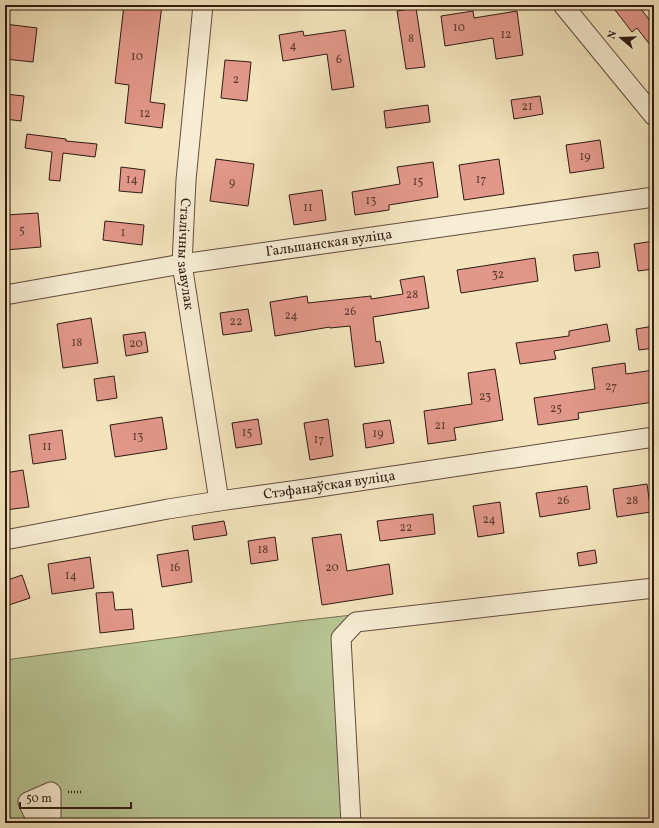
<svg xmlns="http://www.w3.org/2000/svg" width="659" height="828" font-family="Vollkorn,serif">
<rect width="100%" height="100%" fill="#f3e4bd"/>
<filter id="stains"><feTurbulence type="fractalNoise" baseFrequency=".005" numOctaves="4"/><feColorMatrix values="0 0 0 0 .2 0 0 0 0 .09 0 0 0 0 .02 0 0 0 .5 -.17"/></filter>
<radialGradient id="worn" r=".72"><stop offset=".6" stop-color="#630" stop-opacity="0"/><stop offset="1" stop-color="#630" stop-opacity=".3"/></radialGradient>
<!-- green -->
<path fill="#b8c594" stroke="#747053" d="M511,597L355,622L341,638L351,823H5V660L299,621Z"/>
<!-- building -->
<path fill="#e19789" stroke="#311b12" d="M124,5H162L150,102L165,104L162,128L125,123L129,85L115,83Z
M622,5H638L654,26V50L637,28L632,32L615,10Z
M416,8L425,67L406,69L397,11Z
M473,11L474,18L517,11L523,55L496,59L493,38L445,46L441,16Z
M5,24L37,28L33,62L5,59Z
M345,30L354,87L332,90L327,54L283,61L279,35L303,31L304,36Z
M225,60L251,62L247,101L221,98Z
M5,94L24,96L21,121L5,119Z
M540,96L543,114L514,119L511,100Z
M428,105L430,122L386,128L384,111Z
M27,134L66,139V141L97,144L95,157L63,153L60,181L49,180L52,152L25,148Z
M600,140L604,168L570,173L566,145Z
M216,159L254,164L248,206L210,201Z
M499,159L504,194L464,200L459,165Z
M433,162L438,197L389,205V210L355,215L352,192L400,184L397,167Z
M121,167L145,170L142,193L119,191Z
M322,190L326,220L294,225L289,195Z
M38,213L41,247L5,250V215Z
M105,221L144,225L142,245L103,240Z
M654,241V269L638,271L634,244Z
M598,252L600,267L575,271L573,255Z
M535,258L538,281L461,293L457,270Z
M424,276L429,308L373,317L376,342L380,341L384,363L355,367L350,326L330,328V327L275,336L270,302L307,296L308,303L371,296V299L403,294L400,280Z
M248,309L252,331L223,335L220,313Z
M91,318L98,363L63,368L57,324Z
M607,324L610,341L554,351L556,359L520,364L516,343L569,336V331Z
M654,326V348L639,350L636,329Z
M145,332L148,352L126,356L123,335Z
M625,363L626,374L654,370V402L578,413L579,419L538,425L534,398L595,389L592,368Z
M495,369L503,420L454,428L456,440L428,444L424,411L472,404L468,373Z
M114,376L117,398L97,401L94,379Z
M162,417L167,449L115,457L110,425Z
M258,419L262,444L236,448L232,423Z
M328,419L333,456L310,460L304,423Z
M390,420L394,443L366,448L363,424Z
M62,430L66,459L33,464L29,435Z
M23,470L29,507L5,510V473Z
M647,484L651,512L617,517L613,489Z
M587,486L590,509L540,517L536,493Z
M500,502L504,533L478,537L473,506Z
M433,514L435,534L380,541L377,521Z
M224,521L227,535L194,540L192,526Z
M341,534L347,571L389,564L393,594L322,605L312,538Z
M275,537L278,560L251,564L248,541Z
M188,550L192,582L162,587L157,555Z
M595,550L597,563L579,566L577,553Z
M90,557L94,588L52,594L48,564Z
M22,575L30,598L9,605L5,594V581Z
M113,592L115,610L132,609L134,629L100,633L96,593Z"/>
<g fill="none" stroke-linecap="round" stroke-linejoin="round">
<!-- minor casing -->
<g stroke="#624d3d" stroke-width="21">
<g id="minor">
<path id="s1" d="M203,5L186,180L182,264L219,501"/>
<path d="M563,5L654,116"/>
<path id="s2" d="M5,295L182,264L654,197"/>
<path id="s3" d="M5,540L168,509L219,501L299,490L654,437"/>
<path d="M38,823L28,802L51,792V823"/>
<path d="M351,823L341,638L356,622L654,588"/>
</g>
</g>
<!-- path -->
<path stroke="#311b12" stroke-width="2.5" stroke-dasharray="1 2" stroke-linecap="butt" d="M68,792H81"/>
<!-- minor -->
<use href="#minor" stroke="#f7edd4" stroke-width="19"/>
</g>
<g text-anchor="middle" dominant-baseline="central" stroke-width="4" stroke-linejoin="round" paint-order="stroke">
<!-- number labels -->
<g font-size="12" fill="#5d3a30">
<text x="459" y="28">10</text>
<text x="506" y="35">12</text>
<text x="411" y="39">8</text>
<text x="293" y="46">4</text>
<text x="137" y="57">10</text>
<text x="339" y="60">6</text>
<text x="236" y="80">2</text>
<text x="527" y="107">21</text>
<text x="145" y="114">12</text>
<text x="585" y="157">19</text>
<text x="132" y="180">14</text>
<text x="481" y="180">17</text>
<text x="418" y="182">15</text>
<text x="232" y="183">9</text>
<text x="371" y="201">13</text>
<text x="308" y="208">11</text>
<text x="22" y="231">5</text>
<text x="123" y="233">1</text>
<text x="498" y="275">32</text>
<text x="412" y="295">28</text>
<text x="350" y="312">26</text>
<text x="291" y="316">24</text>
<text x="236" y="322">22</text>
<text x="77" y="343">18</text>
<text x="136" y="344">20</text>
<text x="611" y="387">27</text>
<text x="485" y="397">23</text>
<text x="556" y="409">25</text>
<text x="440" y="426">21</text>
<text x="247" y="433">15</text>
<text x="378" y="434">19</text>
<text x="138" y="437">13</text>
<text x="319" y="440">17</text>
<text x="47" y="447">11</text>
<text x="563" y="501">26</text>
<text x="632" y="501">28</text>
<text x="489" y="520">24</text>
<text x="406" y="528">22</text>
<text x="263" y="550">18</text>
<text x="175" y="568">16</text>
<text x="332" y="568">20</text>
<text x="71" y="576">14</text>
</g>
<!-- street labels -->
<g font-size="14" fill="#311b12" stroke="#f7edd4">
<text stroke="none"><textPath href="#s2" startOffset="328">Гальшанская вуліца</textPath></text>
<text stroke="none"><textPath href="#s1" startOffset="250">Сталічны завулак</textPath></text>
<text stroke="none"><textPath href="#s3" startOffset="329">Стэфанаўская вуліца</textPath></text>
</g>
</g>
<!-- margin -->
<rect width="659" height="828" fill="none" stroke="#f3e4bd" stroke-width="20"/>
<rect x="6" y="6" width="647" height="816" fill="none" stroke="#311b12" stroke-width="2"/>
<rect x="10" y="10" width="639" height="808" fill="none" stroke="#311b12"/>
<!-- north arrow -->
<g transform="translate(621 38) rotate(289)" stroke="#f7edd4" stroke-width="3" paint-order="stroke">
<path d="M0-3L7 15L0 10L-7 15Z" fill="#311b12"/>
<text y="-6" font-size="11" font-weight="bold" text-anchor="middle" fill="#311b12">N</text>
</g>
<!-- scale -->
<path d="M20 802v6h111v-6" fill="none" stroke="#311b12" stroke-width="2"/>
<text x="26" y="802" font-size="12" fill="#311b12" stroke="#f7edd4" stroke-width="3" paint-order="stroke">50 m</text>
<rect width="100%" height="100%" filter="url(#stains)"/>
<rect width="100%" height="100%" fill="url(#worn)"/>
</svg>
